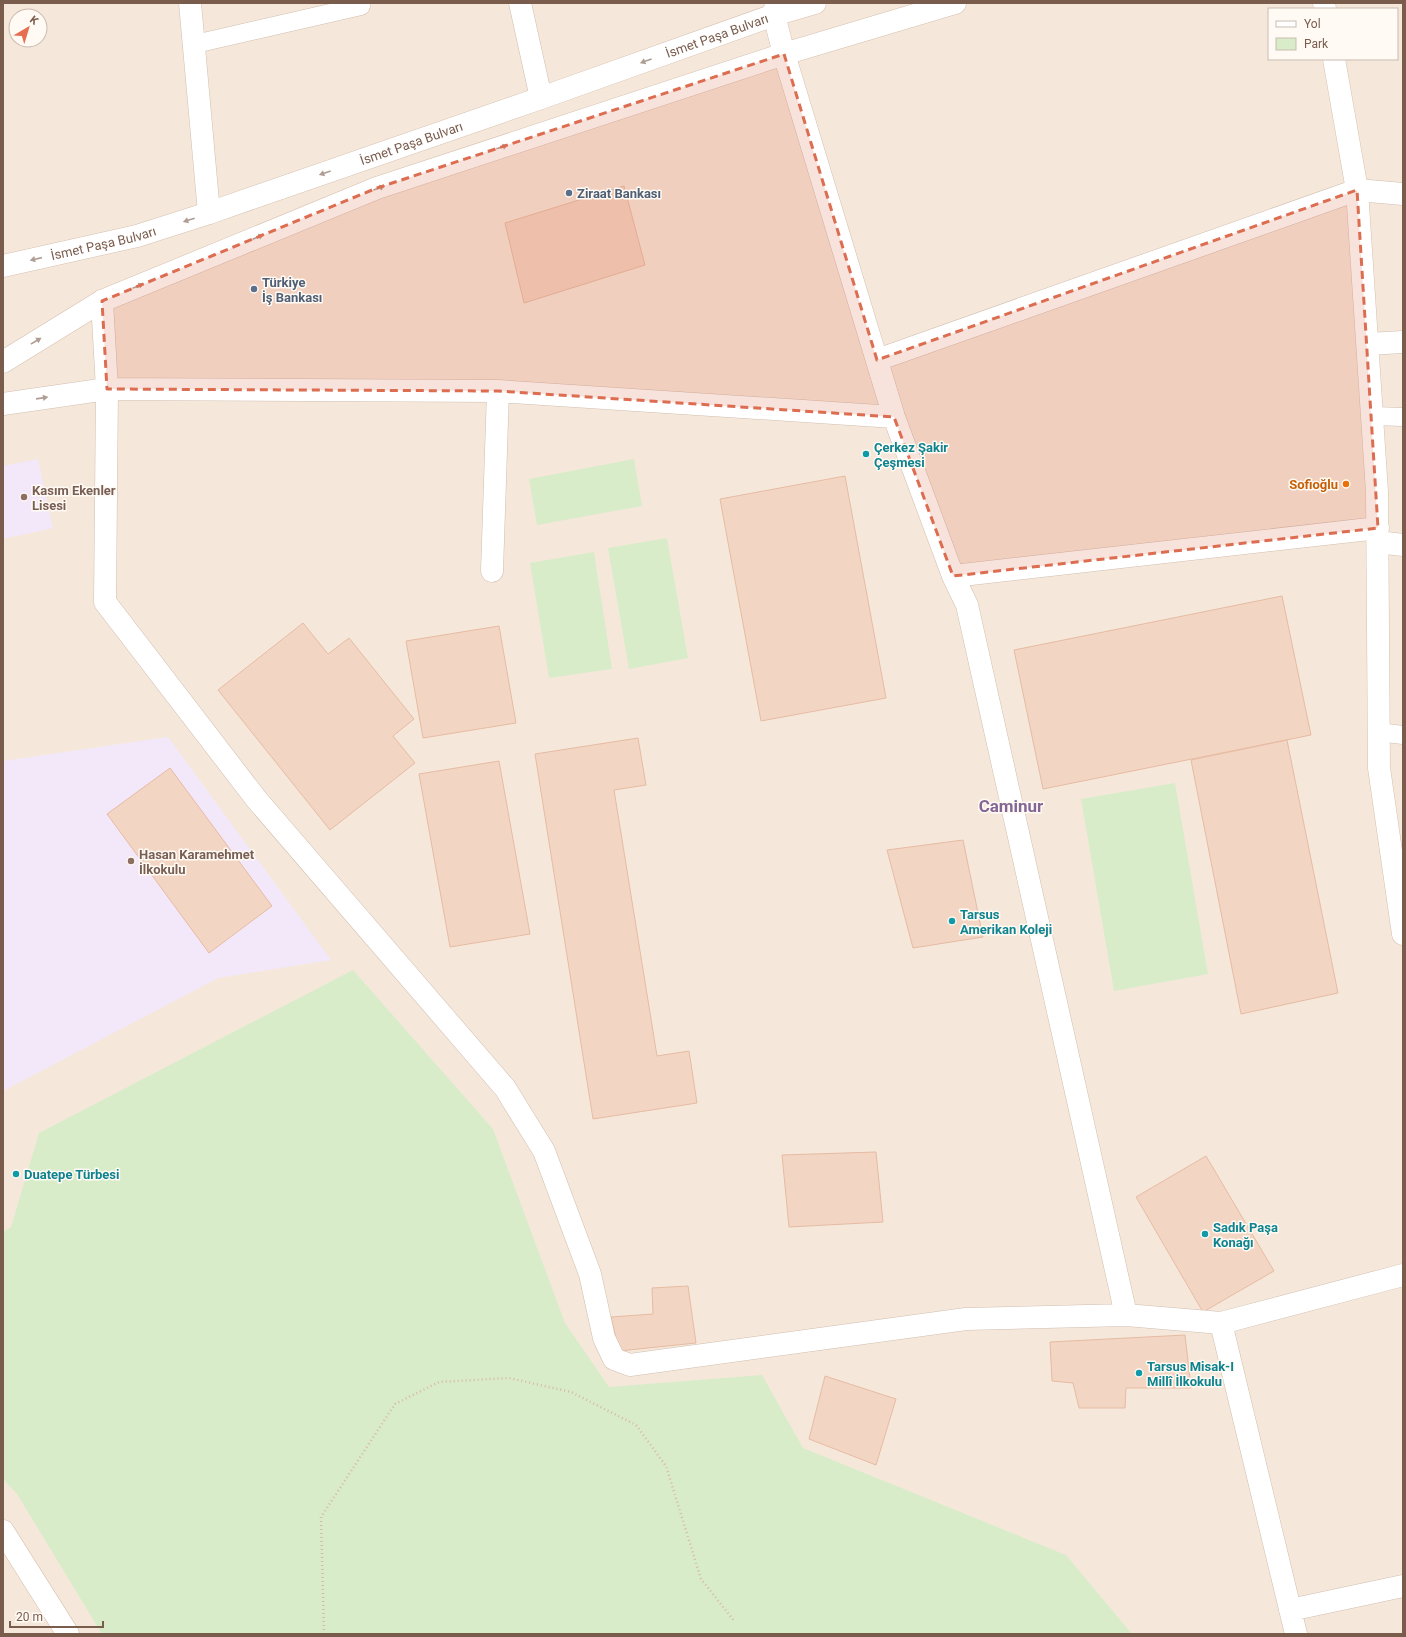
<svg xmlns="http://www.w3.org/2000/svg" width="1406" height="1637" font-family="Roboto,sans-serif">
<rect width="100%" height="100%" fill="#fdf6ec"/>
<!-- residential -->
<path fill="#f5e8da" fill-rule="evenodd" d="M3,3H1403V1634H3ZM1269,9H1397V59H1269ZM16,16H40V40H16Z"/>
<!-- education -->
<path fill="#f3e8fa" d="M38,459L53,528L3,539V466Z
M168,737L331,960L218,978L3,1091V761Z"/>
<!-- green -->
<path fill="#d8ecc9" d="M634,459L642,506L537,525L529,479Z
M667,538L688,658L629,669L608,548Z
M594,552L612,669L549,678L530,563Z
M1175,783L1208,974L1114,991L1081,799Z
M353,970L493,1129L565,1323L609,1387L762,1375L803,1448L1066,1555L1132,1634H102L17,1494L3,1479V1232L11,1227L39,1133Z"/>
<!-- building -->
<path fill="#f3d5c3" stroke="#e6bba3" d="M624,186L645,265L524,303L505,223Z
M845,476L886,698L761,721L720,499Z
M1282,596L1311,735L1043,789L1014,650Z
M303,623L328,654L349,638L414,719L393,736L415,763L330,830L218,690Z
M499,626L516,723L423,738L406,641Z
M638,738L646,785L614,790L657,1056L689,1051L697,1103L593,1119L535,754Z
M1287,740L1338,993L1241,1014L1191,760Z
M499,761L530,934L450,947L419,774Z
M170,768L272,906L209,953L107,814Z
M963,840L983,937L913,948L887,850Z
M876,1152L883,1222L789,1227L782,1155Z
M1206,1156L1274,1271L1203,1312L1136,1197Z
M688,1286L696,1343L619,1351L611,1317L653,1314L652,1288Z
M1185,1335L1191,1388H1126L1125,1408H1079L1073,1383L1052,1381L1050,1342Z
M825,1376L896,1399L876,1465L809,1439Z"/>
<g fill="none" stroke-linecap="round" stroke-linejoin="round">
<!-- lane casing -->
<g stroke="#d1beb0" stroke-width="19">
<path id="lane" d="M195,44L361,6
M1373,416L1403,417
M1378,732L1403,735"/>
</g>
<!-- street casing -->
<g stroke="#d1beb0" stroke-width="23">
<path id="street" d="M190,3L209,213
M520,3L541,98
M784,54L894,417L953,576L967,605L1126,1315
M102,301L107,389L105,602L257,800L505,1088L544,1151L590,1274L604,1338L614,1359L630,1365L966,1319L1126,1315L1221,1323L1403,1275
M1368,344L1403,342
M877,360L1357,190L1403,194
M3,404L107,389L498,391L894,417
M1378,542L1403,545
M492,571L498,391
M953,576L1378,528
M1221,1323L1296,1634
M1290,1610L1403,1586"/>
</g>
<!-- secondary casing -->
<g stroke="#d6c0b0" stroke-width="23">
<g id="secondary">
<path d="M776,3L774,15L784,54"/>
<path d="M1324,3L1325,9"/>
<path d="M1334,59L1357,190L1377,492L1379,768L1403,934"/>
<path id="s1" d="M3,266L137,236L209,213L541,98L774,15L815,3"/>
<path d="M3,362L102,301L377,188L784,54L955,3"/>
<path d="M3,1531L68,1634"/>
</g>
</g>
<!-- path -->
<path stroke="#d9b8a5" stroke-width="2.5" stroke-dasharray="1 3" stroke-linecap="butt" d="M324,1634L321,1517L395,1404L439,1382L509,1378L571,1392L636,1425L666,1466L701,1579L735,1622"/>
<!-- lane -->
<use href="#lane" stroke="#fff" stroke-width="18"/>
<!-- street -->
<use href="#street" stroke="#fff" stroke-width="22"/>
<!-- secondary -->
<use href="#secondary" stroke="#fff" stroke-width="22"/>
</g>
<!-- one-way arrows -->
<defs><path id="oneway-solid" d="M-6-.8H1V-3.2L6.5 0L1 3.2V.8H-6Z"/></defs>
<g fill="#af9d94">
<use href="#oneway-solid" transform="translate(646 61) rotate(160)"/>
<use href="#oneway-solid" transform="translate(502 147) rotate(-18)"/>
<use href="#oneway-solid" transform="translate(325 173) rotate(161)"/>
<use href="#oneway-solid" transform="translate(379 188) rotate(-20)"/>
<use href="#oneway-solid" transform="translate(189 220) rotate(162)"/>
<use href="#oneway-solid" transform="translate(258 237) rotate(-22)"/>
<use href="#oneway-solid" transform="translate(36 259) rotate(167)"/>
<use href="#oneway-solid" transform="translate(138 286) rotate(-22)"/>
<use href="#oneway-solid" transform="translate(36 341) rotate(-31)"/>
<use href="#oneway-solid" transform="translate(42 398) rotate(-8)"/>
</g>
<!-- marked area -->
<path fill="#dc6d51" fill-opacity="0.2" stroke="#dc6d51" stroke-width="3" stroke-dasharray="8 5" stroke-linejoin="round" d="M784,54L877,360L1357,190L1378,528L953,576L894,417L498,391L107,389L102,301L377,188Z"/>
<!-- markers -->
<g fill="#5c6f8a" stroke="#fffaf3" stroke-width="1.5">
<circle cx="569" cy="193" r="4"/>
<circle cx="254" cy="289" r="4"/>
</g>
<g fill="#0f9aa8" stroke="#fffaf3" stroke-width="1.5">
<circle cx="866" cy="454" r="4"/>
<circle cx="952" cy="921" r="4"/>
<circle cx="16" cy="1174" r="4"/>
<circle cx="1205" cy="1234" r="4"/>
<circle cx="1139" cy="1373" r="4"/>
</g>
<circle fill="#e8710a" stroke="#fffaf3" stroke-width="1.5" cx="1346" cy="484" r="4"/>
<g fill="#8d6e63" stroke="#fffaf3" stroke-width="1.5">
<circle cx="24" cy="497" r="4"/>
<circle cx="131" cy="861" r="4"/>
</g>
<g text-anchor="middle" dominant-baseline="central" stroke-width="3" stroke-linejoin="round" paint-order="stroke">
<!-- street labels -->
<g font-size="13" fill="#7a5c4d" stroke="#fffaf3">
<text stroke="none"><textPath href="#s1" startOffset="751">İsmet Paşa Bulvarı</textPath></text>
<text stroke="none"><textPath href="#s1" startOffset="427">İsmet Paşa Bulvarı</textPath></text>
<text stroke="none"><textPath href="#s1" startOffset="103">İsmet Paşa Bulvarı</textPath></text>
</g>
<!-- service labels -->
<g font-size="13" font-weight="bold" fill="#4e5e75" stroke="#fffaf3" text-anchor="start">
<text x="577" y="193">Ziraat Bankası</text>
<text x="262" y="282">Türkiye<tspan x="262" dy="15">İş Bankası</tspan></text>
</g>
<!-- culture labels -->
<g font-size="13" font-weight="bold" fill="#0d838f" stroke="#fffaf3" text-anchor="start">
<text x="874" y="447">Çerkez Şakir<tspan x="874" dy="15">Çeşmesi</tspan></text>
<text x="960" y="914">Tarsus<tspan x="960" dy="15">Amerikan Koleji</tspan></text>
<text x="24" y="1174">Duatepe Türbesi</text>
<text x="1213" y="1227">Sadık Paşa<tspan x="1213" dy="15">Konağı</tspan></text>
<text x="1147" y="1366">Tarsus Misak-I<tspan x="1147" dy="15">Millî İlkokulu</tspan></text>
</g>
<!-- food labels -->
<g font-size="13" font-weight="bold" fill="#c56008" stroke="#fffaf3" text-anchor="end">
<text x="1338" y="484">Sofioğlu</text>
</g>
<!-- education labels -->
<g font-size="13" font-weight="bold" fill="#785e54" stroke="#fffaf3" text-anchor="start">
<text x="32" y="490">Kasım Ekenler<tspan x="32" dy="15">Lisesi</tspan></text>
<text x="139" y="854">Hasan Karamehmet<tspan x="139" dy="15">İlkokulu</tspan></text>
</g>
<!-- district labels -->
<g font-size="17" font-weight="bold" fill="#846695" stroke="#fffaf3">
<text x="1011" y="806">Caminur</text>
</g>
</g>
<!-- border -->
<rect width="1406" height="1637" fill="none" stroke="#7a5c4d" stroke-width="8"/>
<!-- legend -->
<rect x="1268" y="8" width="130" height="52" fill="#fffaf3" stroke="#cabbb1"/>
<rect x="1276" y="21" width="20" height="6" fill="#ffffff" stroke="#cabbb1"/>
<text x="1304" y="28" font-size="12" fill="#7a5c4d">Yol</text>
<rect x="1276" y="38" width="20" height="12" fill="#d8ecc9" stroke="#cabbb1"/>
<text x="1304" y="48" font-size="12" fill="#7a5c4d">Park</text>
<!-- north arrow -->
<g transform="translate(28 28) rotate(38)"><circle r="19" fill="#fffaf3" stroke="#cabbb1"/>
<path d="M0-3L7 15L0 10L-7 15Z" fill="#e76f51"/>
<text y="-6" font-size="11" font-weight="bold" text-anchor="middle" fill="#7a5c4d">K</text>
</g>
<!-- scale -->
<path d="M10 1621v6h93v-6" fill="none" stroke="#7a5c4d" stroke-width="2"/>
<text x="16" y="1621" font-size="12" fill="#7a5c4d" stroke="#fffaf3" stroke-width="3" paint-order="stroke">20 m</text>
</svg>
